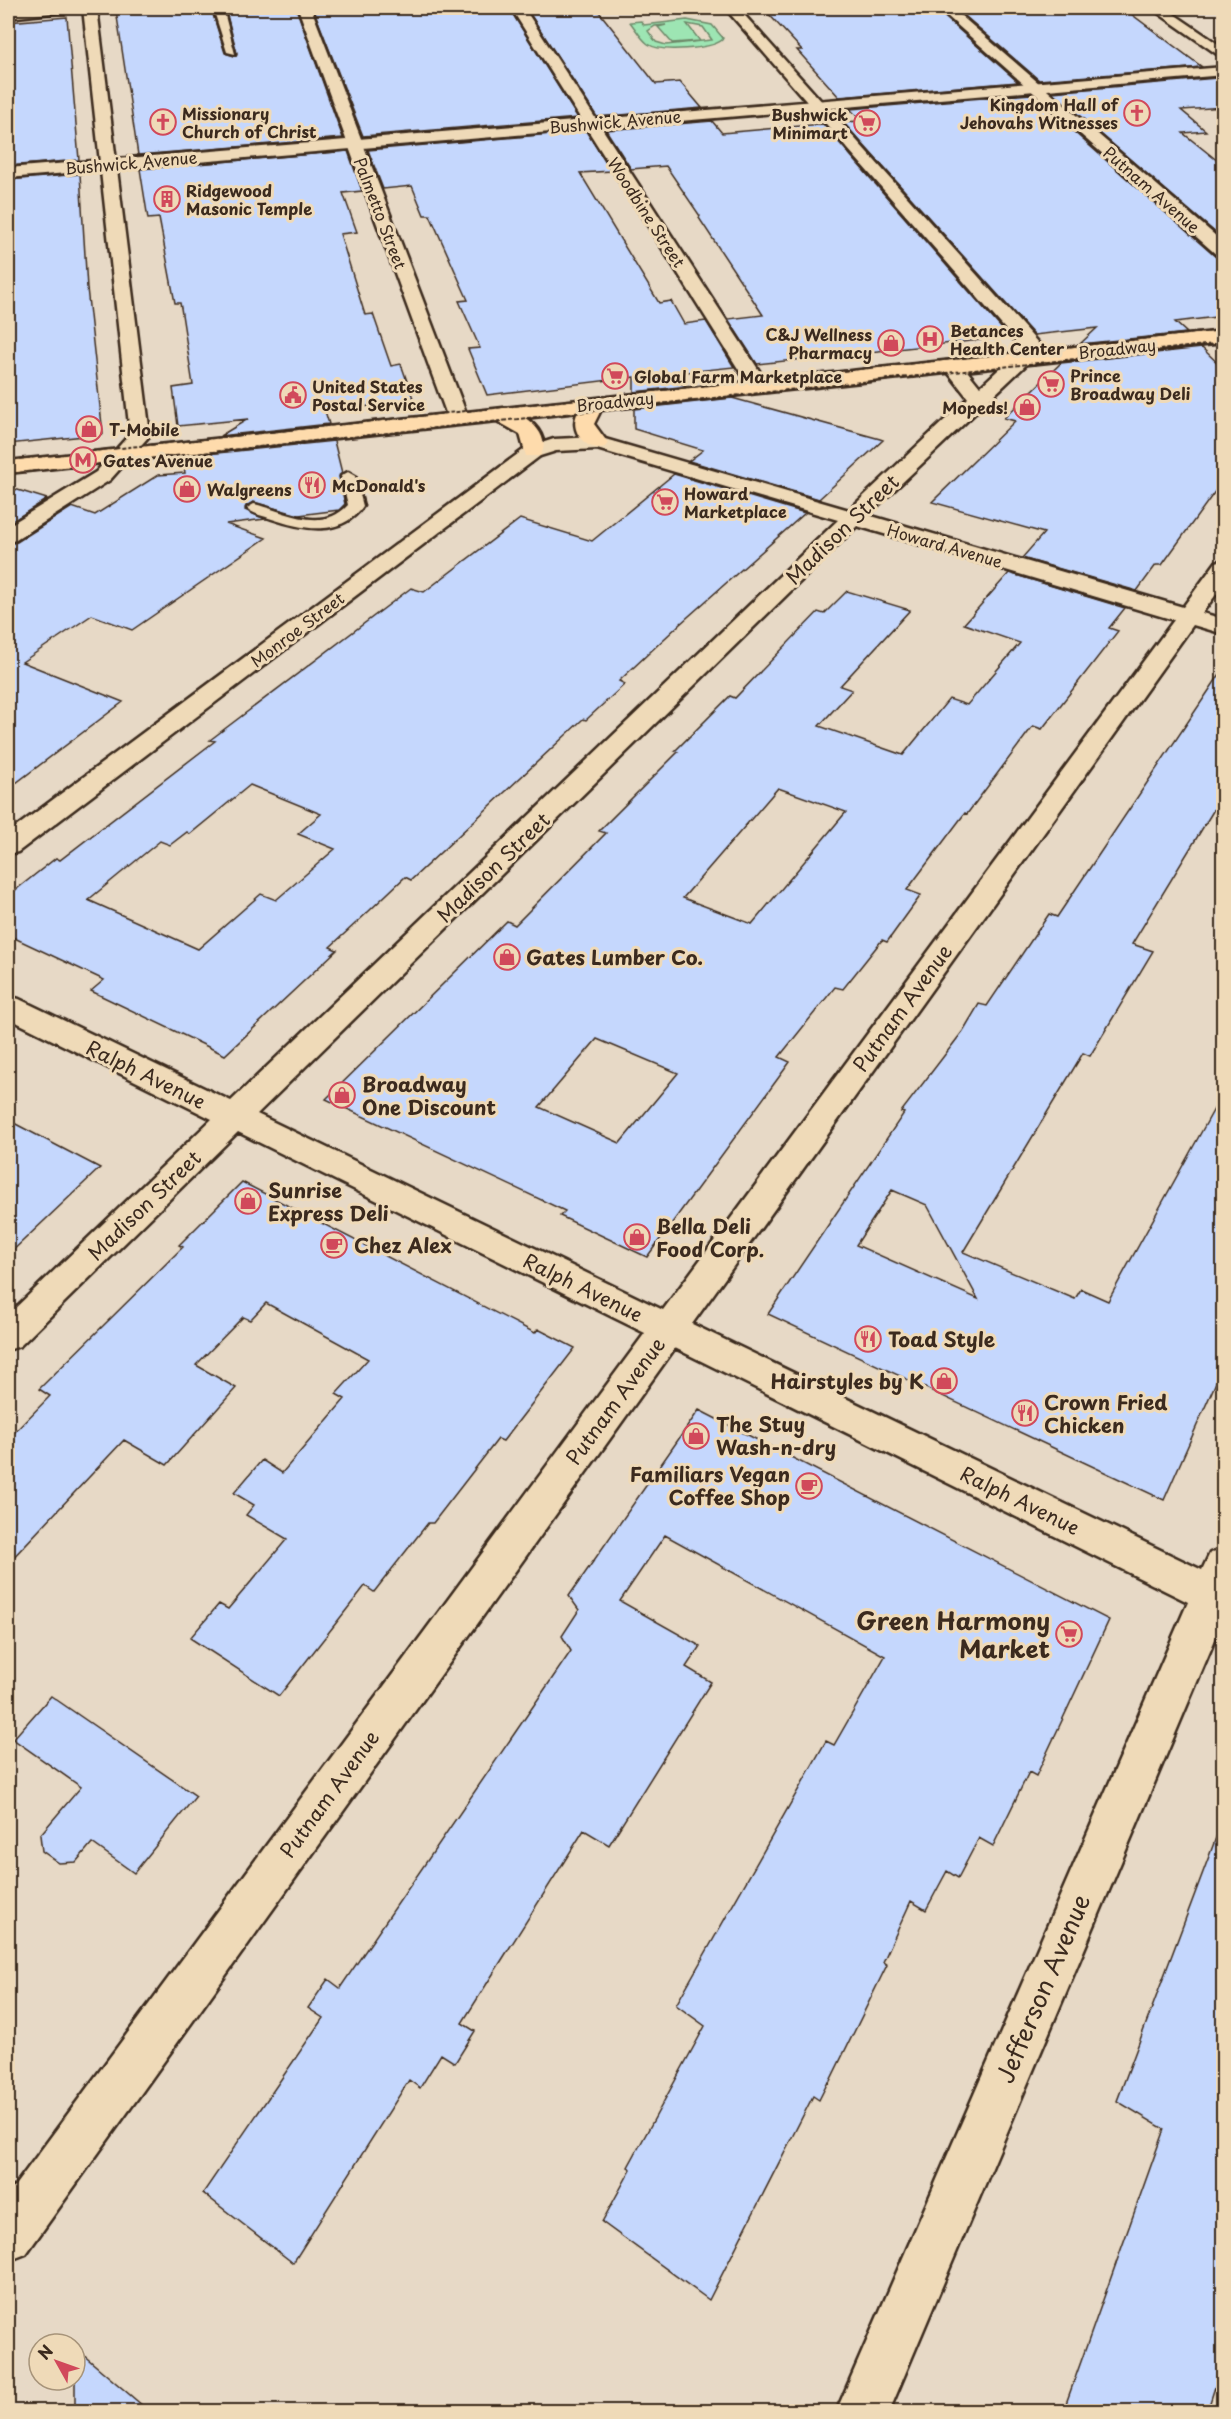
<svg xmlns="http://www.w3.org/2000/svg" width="1231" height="2419" font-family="'Playpen Sans',sans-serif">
<rect width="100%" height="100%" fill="#e7d9c6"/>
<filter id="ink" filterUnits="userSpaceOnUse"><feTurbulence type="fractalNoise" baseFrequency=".0167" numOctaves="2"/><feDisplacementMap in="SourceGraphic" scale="12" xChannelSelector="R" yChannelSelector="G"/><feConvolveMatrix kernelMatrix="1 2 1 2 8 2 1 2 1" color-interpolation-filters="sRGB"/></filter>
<g filter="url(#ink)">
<!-- green -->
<path fill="#9de5b3" stroke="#6c8868" stroke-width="1.5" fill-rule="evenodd" d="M687,20L712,25L723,38L722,40C711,49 660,53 648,44C641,39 635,28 630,22L641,21L644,25ZM687,24L703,27L712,40L666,45L656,42L648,31L655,26L666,25L658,27L672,43L700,41Z"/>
<!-- building -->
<path fill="#c5d7fd" stroke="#3b2a1e" stroke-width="1.5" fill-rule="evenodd" d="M134,8H211L225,53L234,56L237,53L225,8H296L343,138L138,155L116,10Z
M313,8H509L578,118L363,136Z
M526,8H596L656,84L680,82L702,108L597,117Z
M763,8H903V14L939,12L1018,82L839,97L797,50H802Z
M990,8H1123L1202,67L1039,80L958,10Z
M67,17L79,160L8,166V22Z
M1217,78L1224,83V107L1181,110L1206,131L1183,133L1224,166V240L1052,92Z
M1031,94L1217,258L1224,259V316L1175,322L1187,333L1080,344L1097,328L1034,335L843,122L862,121L850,109Z
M712,121L722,133L823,124L1009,337L757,364L728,319L763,315L699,218L700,216L666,166L631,169L606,130Z
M586,131L611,171L580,173L659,303L671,301L684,324L706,321L734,367L650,376L688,386L634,392V377L487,395L468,349L480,348L459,301L468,300L430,215H424L412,186L383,189L368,150Z
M348,151L362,191L343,193L357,232L340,234L365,315L373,314L391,366L401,364L414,401L325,411L329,424L220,436L248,419L178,426L173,388L193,385L181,308L180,303H175L159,218L148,219L140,169Z
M80,174L87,288L103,434L8,444V180Z
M1202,348L1224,369V479L1172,551L1162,565H1156L1137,591L1022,558L1044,533L932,502L1015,421L1004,418L1061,363Z
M732,398L880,439L883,440L819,499L689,461L703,450L634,429V409Z
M334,441L342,473L339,477L345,504L339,510L299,515L253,502L246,506L245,510L265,519L226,524L266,538L132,630L92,615L22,662L123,702L8,789V544L17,542L72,507L95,515L158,475L185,473L183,460L188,456Z
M674,474L805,513L680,624L619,681L625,684L586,720L583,719L411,880L405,877L368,912L330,947L337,950L225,1055L91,991L104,980L8,935V896L56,858L60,860L215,741L210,740L411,588L424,592L520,519L592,541ZM250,785L321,814L298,834L335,849L276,900L261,894L198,949L88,900L160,841L170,845L187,832L190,834Z
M8,487L47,499L8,524Z
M1009,573L1125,608L1109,628L1118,631L1042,729L1033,726L967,814L965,813L907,890L921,895L887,942L882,940L843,989L835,987L779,1057L790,1062L647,1257L560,1216L565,1211L326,1099L507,921L515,925L606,833L599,831L678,752L675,751L730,696L735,698L818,612L824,614L847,591L910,610L840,686L852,690L819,726L903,755L949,699L967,705L1020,643L964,624ZM778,788L846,812L752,924L683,898ZM597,1039L678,1073L620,1143L539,1107Z
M1224,668V793L1132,944L1153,951L1090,1056L1083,1053L963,1252L1075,1299L1081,1289L1108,1301L1224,1091V1364L1164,1500L768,1314L904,1113L901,1112L963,1031L979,1004L987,1006L1049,914L1057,917ZM892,1190L927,1205L978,1299L856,1245Z
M8,1120L100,1168L8,1255Z
M242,1182L535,1333L538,1329L575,1348L503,1441L498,1439L433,1523H428L374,1592L365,1586L279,1696L190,1638L219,1604L228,1609L287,1539L246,1515L254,1505L234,1493L262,1460L282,1473L345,1399L336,1394L368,1359L266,1303L250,1320L243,1317L196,1365L236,1388L167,1465L124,1440L8,1563V1439L50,1396L39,1389L183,1247L179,1245Z
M699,1410L1109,1620L1036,1776L1029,1772L993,1846L979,1838L958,1878L947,1871L926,1910L911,1901L883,1962L887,1965L829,2083L828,2082L819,2100L813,2096L709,2300L602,2222L631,2169L628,2167L705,2026L676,2005L826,1741L834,1745L885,1656L665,1535L620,1601L700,1646L686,1667L711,1682L609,1845L584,1830L462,2023L475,2031L455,2063L441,2054L420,2088L409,2080L293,2263L203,2193L323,2018L308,2008L328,1979L340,1988L571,1651L562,1636L579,1610L569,1596Z
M51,1696L196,1796L134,1873L92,1843L76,1862L59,1863L42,1851L40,1835L81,1787L13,1739Z
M1220,1827H1224V2359L1207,2412H1063L1164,2129L1117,2101Z
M75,2348L150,2412H75Z"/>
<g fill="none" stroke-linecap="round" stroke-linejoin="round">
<!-- lane casing -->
<g stroke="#3b2a1e" stroke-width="5">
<path id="lane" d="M213,8H223L235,54L227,52Z
M348,472L355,476L363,506C341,537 304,530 272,519C264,516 252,514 247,508L254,504C285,511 321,534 348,505L341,476Z"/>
</g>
<!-- street casing -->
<g stroke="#3b2a1e" stroke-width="5">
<path id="street" d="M29,8H68L61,12L8,18V10Z
M83,8H97L150,435L110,480L16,540L8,542V526L96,472L130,434Z
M298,8H311L468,418L465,422H451L448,418Z
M511,8H524L769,386L766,390H752L749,386Z
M725,8H738L1047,353L1050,357L1047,361H1033Z
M938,8H952L1224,243V257L1218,256Z
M1151,8H1165L1224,48V59Z
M1021,353L1028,355L1031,359L1028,363L868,515L1183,607L1216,562L1224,560V584L1202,613L1224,619V634L1193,625L692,1324L1202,1570L1210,1553L1224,1548V1618L889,2412H836L1188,1602L675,1348L26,2254L8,2261V2195L645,1333L238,1132L20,1346L8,1350V1315L212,1119L8,1018V996L19,999L231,1101L838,520L597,449L556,451L540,456L18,852L8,854V833L526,448L554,439L598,437L849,510L968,398L943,366L946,362H960L980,387L1014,355ZM857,526L1174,620L663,1310L257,1114Z"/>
</g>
<!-- secondary casing -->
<g stroke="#3b2a1e" stroke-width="5">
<path id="secondary" d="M1224,67V75L8,178V168Z"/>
</g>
<!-- primary casing -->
<g stroke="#3b2a1e" stroke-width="5">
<path id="primary" d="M1224,331V343L601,410L594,424L608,443L605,447C586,452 568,430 578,412L525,418C537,425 550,442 540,456H526L520,434L497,421L8,473V461Z"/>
</g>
<!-- lane -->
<use href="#lane" fill="#efdab8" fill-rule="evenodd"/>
<!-- street -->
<use href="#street" fill="#efdab8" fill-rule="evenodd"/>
<!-- secondary -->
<use href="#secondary" fill="#efdab8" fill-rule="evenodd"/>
<!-- primary -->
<use href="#primary" fill="#fedbac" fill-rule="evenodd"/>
<!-- rail -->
<path stroke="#3b2a1e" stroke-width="2" stroke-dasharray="4 2" stroke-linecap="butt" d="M8,460L1224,330
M8,474L1224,343"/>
</g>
</g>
<!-- icons -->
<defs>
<g id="church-ring" transform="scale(1.35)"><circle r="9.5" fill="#efdab8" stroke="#d1495b" stroke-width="1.5"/><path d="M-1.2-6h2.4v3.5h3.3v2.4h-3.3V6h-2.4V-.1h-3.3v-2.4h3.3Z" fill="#d1495b"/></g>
<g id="supermarket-ring" transform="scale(1.35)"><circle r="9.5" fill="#efdab8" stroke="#d1495b" stroke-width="1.5"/><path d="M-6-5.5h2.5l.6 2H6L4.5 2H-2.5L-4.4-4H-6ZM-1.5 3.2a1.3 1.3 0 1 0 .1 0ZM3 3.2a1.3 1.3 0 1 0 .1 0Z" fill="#d1495b"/></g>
<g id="building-ring" transform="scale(1.35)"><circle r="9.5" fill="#efdab8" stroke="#d1495b" stroke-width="1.5"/><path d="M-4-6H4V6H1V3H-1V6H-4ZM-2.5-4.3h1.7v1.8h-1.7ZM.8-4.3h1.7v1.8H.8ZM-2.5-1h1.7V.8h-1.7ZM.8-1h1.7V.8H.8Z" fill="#d1495b"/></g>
<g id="hospital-ring" transform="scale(1.35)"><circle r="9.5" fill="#efdab8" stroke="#d1495b" stroke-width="1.5"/><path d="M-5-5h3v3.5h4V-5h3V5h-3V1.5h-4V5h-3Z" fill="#d1495b"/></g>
<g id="shop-ring" transform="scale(1.35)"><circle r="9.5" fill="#efdab8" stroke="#d1495b" stroke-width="1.5"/><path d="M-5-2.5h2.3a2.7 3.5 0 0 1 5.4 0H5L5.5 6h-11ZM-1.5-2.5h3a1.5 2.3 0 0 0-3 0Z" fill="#d1495b"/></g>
<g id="civic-ring" transform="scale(1.35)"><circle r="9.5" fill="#efdab8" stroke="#d1495b" stroke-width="1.5"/><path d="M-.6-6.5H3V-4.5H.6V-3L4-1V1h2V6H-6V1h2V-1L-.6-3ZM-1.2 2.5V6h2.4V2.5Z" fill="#d1495b"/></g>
<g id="metro-ring" transform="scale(1.35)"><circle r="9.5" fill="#efdab8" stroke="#d1495b" stroke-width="1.5"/><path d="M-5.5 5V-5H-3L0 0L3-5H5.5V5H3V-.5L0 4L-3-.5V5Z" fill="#d1495b"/></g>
<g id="restaurant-ring" transform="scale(1.35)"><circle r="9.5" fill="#efdab8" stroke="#d1495b" stroke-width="1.5"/><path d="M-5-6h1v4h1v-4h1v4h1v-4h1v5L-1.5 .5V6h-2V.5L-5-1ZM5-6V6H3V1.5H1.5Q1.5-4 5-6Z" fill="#d1495b"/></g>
<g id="cafe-ring" transform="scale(1.35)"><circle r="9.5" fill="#efdab8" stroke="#d1495b" stroke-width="1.5"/><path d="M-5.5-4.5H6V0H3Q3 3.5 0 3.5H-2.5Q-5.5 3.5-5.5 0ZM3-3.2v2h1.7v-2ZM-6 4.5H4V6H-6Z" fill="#d1495b"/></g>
</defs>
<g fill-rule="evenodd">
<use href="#church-ring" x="1137" y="113"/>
<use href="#church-ring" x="163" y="122"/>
<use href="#supermarket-ring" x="867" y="123"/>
<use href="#building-ring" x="167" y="199"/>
<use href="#hospital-ring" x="930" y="339"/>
<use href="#shop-ring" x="891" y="343"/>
<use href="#supermarket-ring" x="615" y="376"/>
<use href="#supermarket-ring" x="1051" y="384"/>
<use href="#civic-ring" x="293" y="395"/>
<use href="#shop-ring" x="1027" y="407"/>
<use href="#shop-ring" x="89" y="429"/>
<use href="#metro-ring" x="83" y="460"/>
<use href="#restaurant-ring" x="312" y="485"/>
<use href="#shop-ring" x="187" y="489"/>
<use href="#supermarket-ring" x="665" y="502"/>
<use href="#shop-ring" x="507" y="957"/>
<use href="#shop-ring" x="342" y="1095"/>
<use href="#shop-ring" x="248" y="1201"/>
<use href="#shop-ring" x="637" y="1237"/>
<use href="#cafe-ring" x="334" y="1245"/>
<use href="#restaurant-ring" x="868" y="1339"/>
<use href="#shop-ring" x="944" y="1381"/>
<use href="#restaurant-ring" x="1025" y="1413"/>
<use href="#shop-ring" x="696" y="1436"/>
<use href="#cafe-ring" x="809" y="1486"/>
<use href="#supermarket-ring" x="1069" y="1634"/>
</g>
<g text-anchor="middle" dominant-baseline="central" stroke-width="6" stroke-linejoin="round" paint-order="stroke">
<!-- far-poi labels -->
<g font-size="16" font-weight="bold" fill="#3b2a1e" stroke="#efdab8" text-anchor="start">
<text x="1118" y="104" text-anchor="end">Kingdom Hall of<tspan x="1118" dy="18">Jehovahs Witnesses</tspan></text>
<text x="182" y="113">Missionary<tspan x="182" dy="18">Church of Christ</tspan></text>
<text x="848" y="114" text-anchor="end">Bushwick<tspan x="848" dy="18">Minimart</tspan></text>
<text x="186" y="190">Ridgewood<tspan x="186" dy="18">Masonic Temple</tspan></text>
<text x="950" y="330">Betances<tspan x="950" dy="18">Health Center</tspan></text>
<text x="872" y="334" text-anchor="end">C&amp;J Wellness<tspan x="872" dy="18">Pharmacy</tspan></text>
<text x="1070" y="375">Prince<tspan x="1070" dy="18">Broadway Deli</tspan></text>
<text x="634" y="376">Global Farm Marketplace</text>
<text x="312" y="386">United States<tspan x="312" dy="18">Postal Service</tspan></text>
<text x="1008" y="407" text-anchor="end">Mopeds!</text>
<text x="109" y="429">T-Mobile</text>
<text x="103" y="460">Gates Avenue</text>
<text x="332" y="485">McDonald's</text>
<text x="207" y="489">Walgreens</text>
<text x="684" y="493">Howard<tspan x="684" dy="18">Marketplace</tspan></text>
</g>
<!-- far-street labels -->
<g font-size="16" fill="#3b2a1e" stroke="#efdab8">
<text transform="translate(615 121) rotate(-5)">Bushwick Avenue</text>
<text transform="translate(131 162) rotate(-5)">Bushwick Avenue</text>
<text transform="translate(1152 189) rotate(41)">Putnam Avenue</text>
<text transform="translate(647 212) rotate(57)">Woodbine Street</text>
<text transform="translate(381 213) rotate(69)">Palmetto Street</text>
<text transform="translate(1117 348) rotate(-6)">Broadway</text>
<text transform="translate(615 401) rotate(-6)">Broadway</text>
<text transform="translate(945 545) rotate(16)">Howard Avenue</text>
<text transform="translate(297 629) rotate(-37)">Monroe Street</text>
</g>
<!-- street labels -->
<g font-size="20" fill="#3b2a1e" stroke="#efdab8">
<text transform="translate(842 529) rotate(-44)">Madison Street</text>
<text transform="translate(493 867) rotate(-44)">Madison Street</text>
<text transform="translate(902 1008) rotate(-54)">Putnam Avenue</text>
<text transform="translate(146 1074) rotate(26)">Ralph Avenue</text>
<text transform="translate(144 1205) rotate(-44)">Madison Street</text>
<text transform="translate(583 1287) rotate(26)">Ralph Avenue</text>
<text transform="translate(615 1401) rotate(-54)">Putnam Avenue</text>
<text transform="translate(1020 1500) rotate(26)">Ralph Avenue</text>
<text transform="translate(329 1794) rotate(-54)">Putnam Avenue</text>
</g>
<!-- poi labels -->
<g font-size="20" font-weight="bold" fill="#3b2a1e" stroke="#efdab8" text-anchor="start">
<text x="526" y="957">Gates Lumber Co.</text>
<text x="362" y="1084">Broadway<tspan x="362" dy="23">One Discount</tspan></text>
<text x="268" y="1190">Sunrise<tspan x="268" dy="23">Express Deli</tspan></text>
<text x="656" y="1226">Bella Deli<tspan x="656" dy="23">Food Corp.</tspan></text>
<text x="354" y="1245">Chez Alex</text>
<text x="888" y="1339">Toad Style</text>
<text x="924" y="1381" text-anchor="end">Hairstyles by K</text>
<text x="1044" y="1402">Crown Fried<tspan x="1044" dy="23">Chicken</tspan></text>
<text x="716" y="1424">The Stuy<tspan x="716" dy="23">Wash-n-dry</tspan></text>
<text x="790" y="1474" text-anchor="end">Familiars Vegan<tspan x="790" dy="23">Coffee Shop</tspan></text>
</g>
<!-- near-poi labels -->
<g font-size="24" font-weight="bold" fill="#3b2a1e" stroke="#efdab8" text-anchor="end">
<text x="1050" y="1620">Green Harmony<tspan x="1050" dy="28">Market</tspan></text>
</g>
<!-- near-street labels -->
<g font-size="24" fill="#3b2a1e" stroke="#efdab8">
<text transform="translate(1042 1988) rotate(-67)">Jefferson Avenue</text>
</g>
</g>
<!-- margin -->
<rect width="1231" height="2419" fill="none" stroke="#efdab8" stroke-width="30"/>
<rect x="15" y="15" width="1201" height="2389" fill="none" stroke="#3b2a1e" stroke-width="2" filter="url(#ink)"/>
<!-- north arrow -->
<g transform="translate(57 2362) rotate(310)"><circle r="28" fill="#efdab8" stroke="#a7947a" stroke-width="1.5"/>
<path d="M0-4.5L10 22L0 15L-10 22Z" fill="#d1495b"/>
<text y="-9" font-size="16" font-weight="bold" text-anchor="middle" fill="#3b2a1e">N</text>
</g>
</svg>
